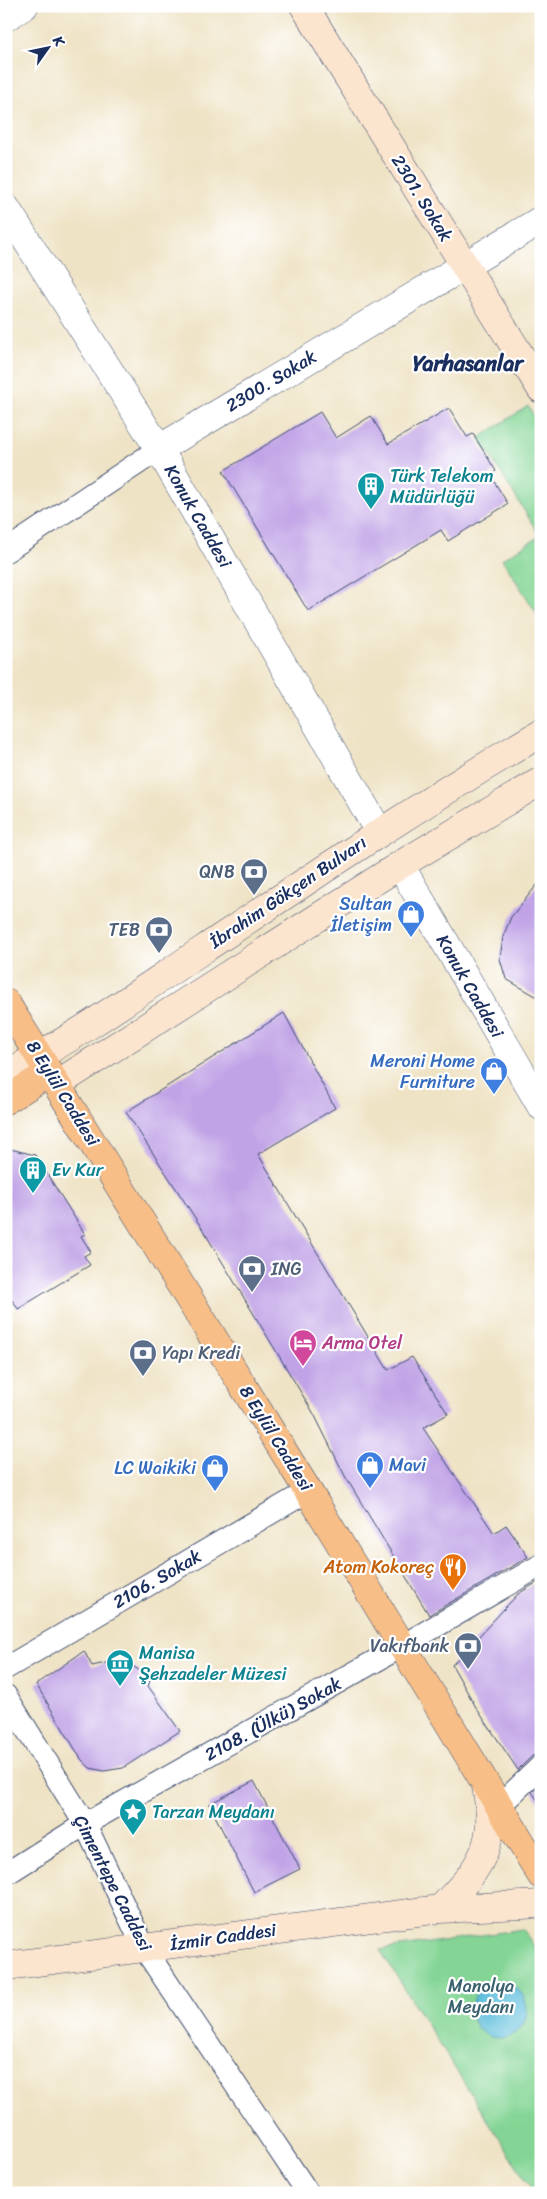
<svg xmlns="http://www.w3.org/2000/svg" width="547" height="2199" font-family="Sriracha,sans-serif">
<rect width="100%" height="100%" fill="#fff"/>
<filter id="ink" filterUnits="userSpaceOnUse"><feTurbulence type="fractalNoise" baseFrequency=".02" numOctaves="2"/><feDisplacementMap in="SourceGraphic" scale="10" xChannelSelector="R" yChannelSelector="G"/><feConvolveMatrix kernelMatrix="1 2 1 2 8 2 1 2 1" color-interpolation-filters="sRGB"/></filter>
<filter id="wash" filterUnits="userSpaceOnUse"><feTurbulence type="fractalNoise" baseFrequency=".0096" numOctaves="4" result="noise"/><feDisplacementMap in="SourceGraphic" scale="20" xChannelSelector="R" yChannelSelector="G"/><feGaussianBlur stdDeviation="1.12" result="paint"/><feColorMatrix in="noise" values="0 0 0 0 0 0 0 0 0 0 0 0 0 0 0 0 0 1.4 0 .05"/><feComposite in="paint" operator="in"/></filter>
<g filter="url(#wash)">
<rect width="100%" height="100%" fill="#efe3c5"/>
<!-- green -->
<path fill="#84d595" stroke="#50827a" d="M528,406L541,428V620L502,559L540,536L479,438Z
M523,1929L541,1957V2193H534L380,1950Z"/>
<!-- water -->
<path fill="#5dbedc" stroke="#3c769d" d="M471 2010a28 28 0 1 1 56 0a28 28 0 1 1-56 0Z"/>
<g id="blocks">
<!-- building -->
<path fill="#c0a3e6" d="M449,408L467,437L473,434L496,471L490,475L508,504L448,541L441,530L308,611L223,471L320,412L336,438L371,416L388,444Z
M541,880V999L506,979L500,959L503,937L511,917Z
M284,1013L335,1108L258,1154L388,1370L412,1357L448,1414L423,1428L494,1533L506,1525L528,1557L429,1615L345,1476L314,1414L203,1230L126,1112Z
M6,1148L35,1155L85,1234L81,1236L91,1252L84,1256L90,1265L18,1309L13,1301L6,1300Z
M541,1580V1753L532,1756L518,1770L477,1709L452,1665L518,1594Z
M84,1651L92,1666L115,1661L128,1663L151,1678L148,1686L180,1731L123,1768L104,1771L90,1768L81,1759L36,1684Z
M254,1781L300,1869L254,1892L209,1804Z
M541,1784V1805L532,1792Z"/>
</g>
</g>
<g filter="url(#ink)">
<use href="#blocks" fill-opacity="0" stroke="#3b4a6d" stroke-width="1"/>
<g fill="none" stroke-linecap="round" stroke-linejoin="round">
<!-- pedestrian casing -->
<g stroke="#3b4a6d" stroke-width="24">
<path id="pedestrian" d="M6,551L159,449
M6,1668L308,1491
M6,1696L85,1824L144,1948L308,2193
M499,1806L541,1766
M6,1874L85,1824L402,1646L541,1565"/>
</g>
<!-- minor casing -->
<g stroke="#3b4a6d" stroke-width="29">
<path id="minor" d="M6,17L24,6
M6,208L159,449L379,832
M159,449L541,220"/>
</g>
<!-- tertiary casing -->
<g stroke="#3b4a6d" stroke-width="29">
<path id="tertiary" d="M400,865L541,1106"/>
</g>
<!-- secondary casing -->
<g stroke="#3b4a6d" stroke-width="29">
<path id="secondary" d="M304,6L541,389
M6,1074C75,1038 139,992 204,949C315,875 425,801 541,733
M57,1084L400,865L541,781
M440,1909C464,1885 488,1861 490,1825C491,1812 488,1799 486,1786
M6,1966L440,1909L541,1904"/>
</g>
<!-- primary casing -->
<g stroke="#3b4a6d" stroke-width="29">
<path id="primary" d="M6,1003L308,1491L541,1875
M6,1100L49,1073"/>
</g>
<!-- pedestrian -->
<use href="#pedestrian" stroke="#fff" stroke-width="22"/>
<!-- minor -->
<use href="#minor" stroke="#fff" stroke-width="28"/>
<!-- tertiary -->
<use href="#tertiary" stroke="#fff" stroke-width="28"/>
<!-- secondary -->
<use href="#secondary" stroke="#fce5cf" stroke-width="28"/>
<!-- primary -->
<use href="#primary" stroke="#f7be87" stroke-width="28"/>
</g>
</g>
<!-- icons -->
<defs>
<g id="building-pin" transform="scale(1.4375)"><path d="M0 17L-7.5 6A9.5 9.5 0 1 1 7.5 6Z" fill="#0f9aa8" stroke="#fff"/><path d="M-4-6H4V6H1V3H-1V6H-4ZM-2.5-4.3h1.7v1.8h-1.7ZM.8-4.3h1.7v1.8H.8ZM-2.5-1h1.7V.8h-1.7ZM.8-1h1.7V.8H.8Z" fill="#fff"/></g>
<g id="bank-pin" transform="scale(1.4375)"><path d="M0 17L-7.5 6A9.5 9.5 0 1 1 7.5 6Z" fill="#5c6f8a" stroke="#fff"/><path d="M-6-4H6V4H-6ZM0-2.3a2.3 2.3 0 1 0 0 4.6a2.3 2.3 0 1 0 0-4.6Z" fill="#fff"/></g>
<g id="shop-pin" transform="scale(1.4375)"><path d="M0 17L-7.5 6A9.5 9.5 0 1 1 7.5 6Z" fill="#3f7fe0" stroke="#fff"/><path d="M-5-2.5h2.3a2.7 3.5 0 0 1 5.4 0H5L5.5 6h-11ZM-1.5-2.5h3a1.5 2.3 0 0 0-3 0Z" fill="#fff"/></g>
<g id="hotel-pin" transform="scale(1.4375)"><path d="M0 17L-7.5 6A9.5 9.5 0 1 1 7.5 6Z" fill="#d1479c" stroke="#fff"/><path d="M-6-4.5h1.5V1H6V5H4.5V3h-9V5H-6ZM-4 0a1.8 1.8 0 1 1 3.6 0ZM.5 0V-2.5h3Q6-2.5 6 0Z" fill="#fff"/></g>
<g id="restaurant-pin" transform="scale(1.4375)"><path d="M0 17L-7.5 6A9.5 9.5 0 1 1 7.5 6Z" fill="#e8710a" stroke="#fff"/><path d="M-5-6h1v4h1v-4h1v4h1v-4h1v5L-1.5 .5V6h-2V.5L-5-1ZM5-6V6H3V1.5H1.5Q1.5-4 5-6Z" fill="#fff"/></g>
<g id="museum-pin" transform="scale(1.4375)"><path d="M0 17L-7.5 6A9.5 9.5 0 1 1 7.5 6Z" fill="#0f9aa8" stroke="#fff"/><path d="M0-6L6-3V-2H-6V-3ZM-5-1h2V3h-2ZM-1-1h2V3h-2ZM3-1h2V3H3ZM-6 4H6V6H-6Z" fill="#fff"/></g>
<g id="sight-pin" transform="scale(1.4375)"><path d="M0 17L-7.5 6A9.5 9.5 0 1 1 7.5 6Z" fill="#0f9aa8" stroke="#fff"/><path d="M0-6L1.8-2.2L6-1.7L2.9 1.2L3.7 5.4L0 3.3L-3.7 5.4L-2.9 1.2L-6-1.7L-1.8-2.2Z" fill="#fff"/></g>
</defs>
<g fill-rule="evenodd">
<use href="#building-pin" x="371" y="486"/>
<use href="#bank-pin" x="254" y="872"/>
<use href="#shop-pin" x="411" y="914"/>
<use href="#bank-pin" x="159" y="930"/>
<use href="#shop-pin" x="494" y="1071"/>
<use href="#building-pin" x="33" y="1170"/>
<use href="#bank-pin" x="252" y="1269"/>
<use href="#hotel-pin" x="303" y="1343"/>
<use href="#bank-pin" x="143" y="1353"/>
<use href="#shop-pin" x="370" y="1465"/>
<use href="#shop-pin" x="215" y="1468"/>
<use href="#restaurant-pin" x="453" y="1567"/>
<use href="#bank-pin" x="468" y="1646"/>
<use href="#museum-pin" x="120" y="1663"/>
<use href="#sight-pin" x="133" y="1812"/>
</g>
<g text-anchor="middle" dominant-baseline="central" stroke-width="4.5" stroke-linejoin="round" paint-order="stroke">
<!-- street labels -->
<g font-size="18" fill="#1b2f5e" stroke="#fff">
<text transform="translate(422 198) rotate(58)">2301. Sokak</text>
<text transform="translate(271 381) rotate(-31)">2300. Sokak</text>
<text transform="translate(198 516) rotate(60)">Konuk Caddesi</text>
<text transform="translate(288 892) rotate(-34)">İbrahim Gökçen Bulvarı</text>
<text transform="translate(470 986) rotate(60)">Konuk Caddesi</text>
<text transform="translate(63 1093) rotate(58)">8 Eylül Caddesi</text>
<text transform="translate(276 1438) rotate(58)">8 Eylül Caddesi</text>
<text transform="translate(157 1579) rotate(-30)">2106. Sokak</text>
<text transform="translate(273 1719) rotate(-29)">2108. (Ülkü) Sokak</text>
<text transform="translate(113 1883) rotate(63)">Çimentepe Caddesi</text>
<text transform="translate(223 1937) rotate(-8)">İzmir Caddesi</text>
</g>
<!-- culture labels -->
<g font-size="18" fill="#0d838f" stroke="#fff" text-anchor="start">
<text x="390" y="476">Türk Telekom<tspan x="390" dy="21">Müdürlüğü</tspan></text>
<text x="52" y="1170">Ev Kur</text>
<text x="139" y="1653">Manisa<tspan x="139" dy="21">Şehzadeler Müzesi</tspan></text>
<text x="152" y="1812">Tarzan Meydanı</text>
</g>
<!-- service labels -->
<g font-size="18" fill="#4e5e75" stroke="#fff" text-anchor="end">
<text x="235" y="872">QNB</text>
<text x="140" y="930">TEB</text>
<text x="271" y="1269" text-anchor="start">ING</text>
<text x="162" y="1353" text-anchor="start">Yapı Kredi</text>
<text x="449" y="1646">Vakıfbank</text>
</g>
<!-- shop labels -->
<g font-size="18" fill="#366cbe" stroke="#fff" text-anchor="end">
<text x="392" y="904">Sultan<tspan x="392" dy="21">İletişim</tspan></text>
<text x="475" y="1061">Meroni Home<tspan x="475" dy="21">Furniture</tspan></text>
<text x="389" y="1465" text-anchor="start">Mavi</text>
<text x="196" y="1468">LC Waikiki</text>
</g>
<!-- hotel labels -->
<g font-size="18" fill="#b23c85" stroke="#fff" text-anchor="start">
<text x="322" y="1343">Arma Otel</text>
</g>
<!-- food labels -->
<g font-size="18" fill="#c56008" stroke="#fff" text-anchor="end">
<text x="434" y="1567">Atom Kokoreç</text>
</g>
<!-- park labels -->
<g font-size="18" fill="#3a616e" stroke="#fff">
<text x="481" y="1986">Manolya<tspan x="481" dy="21">Meydanı</tspan></text>
</g>
<!-- district labels -->
<g font-size="22" font-weight="bold" fill="#1b2f5e" stroke="#fff">
<text x="468" y="363">Yarhasanlar</text>
</g>
</g>
<!-- margin -->
<rect width="547" height="2199" fill="none" stroke="#fff" stroke-width="25"/>
<!-- north arrow -->
<g transform="translate(48 48) rotate(57)" stroke="#ffffff" stroke-width="4" paint-order="stroke">
<path d="M0-4L9 19L0 12L-9 19Z" fill="#1b2f5e"/>
<text y="-8" font-size="14" font-weight="bold" text-anchor="middle" fill="#1b2f5e">K</text>
</g>
</svg>
